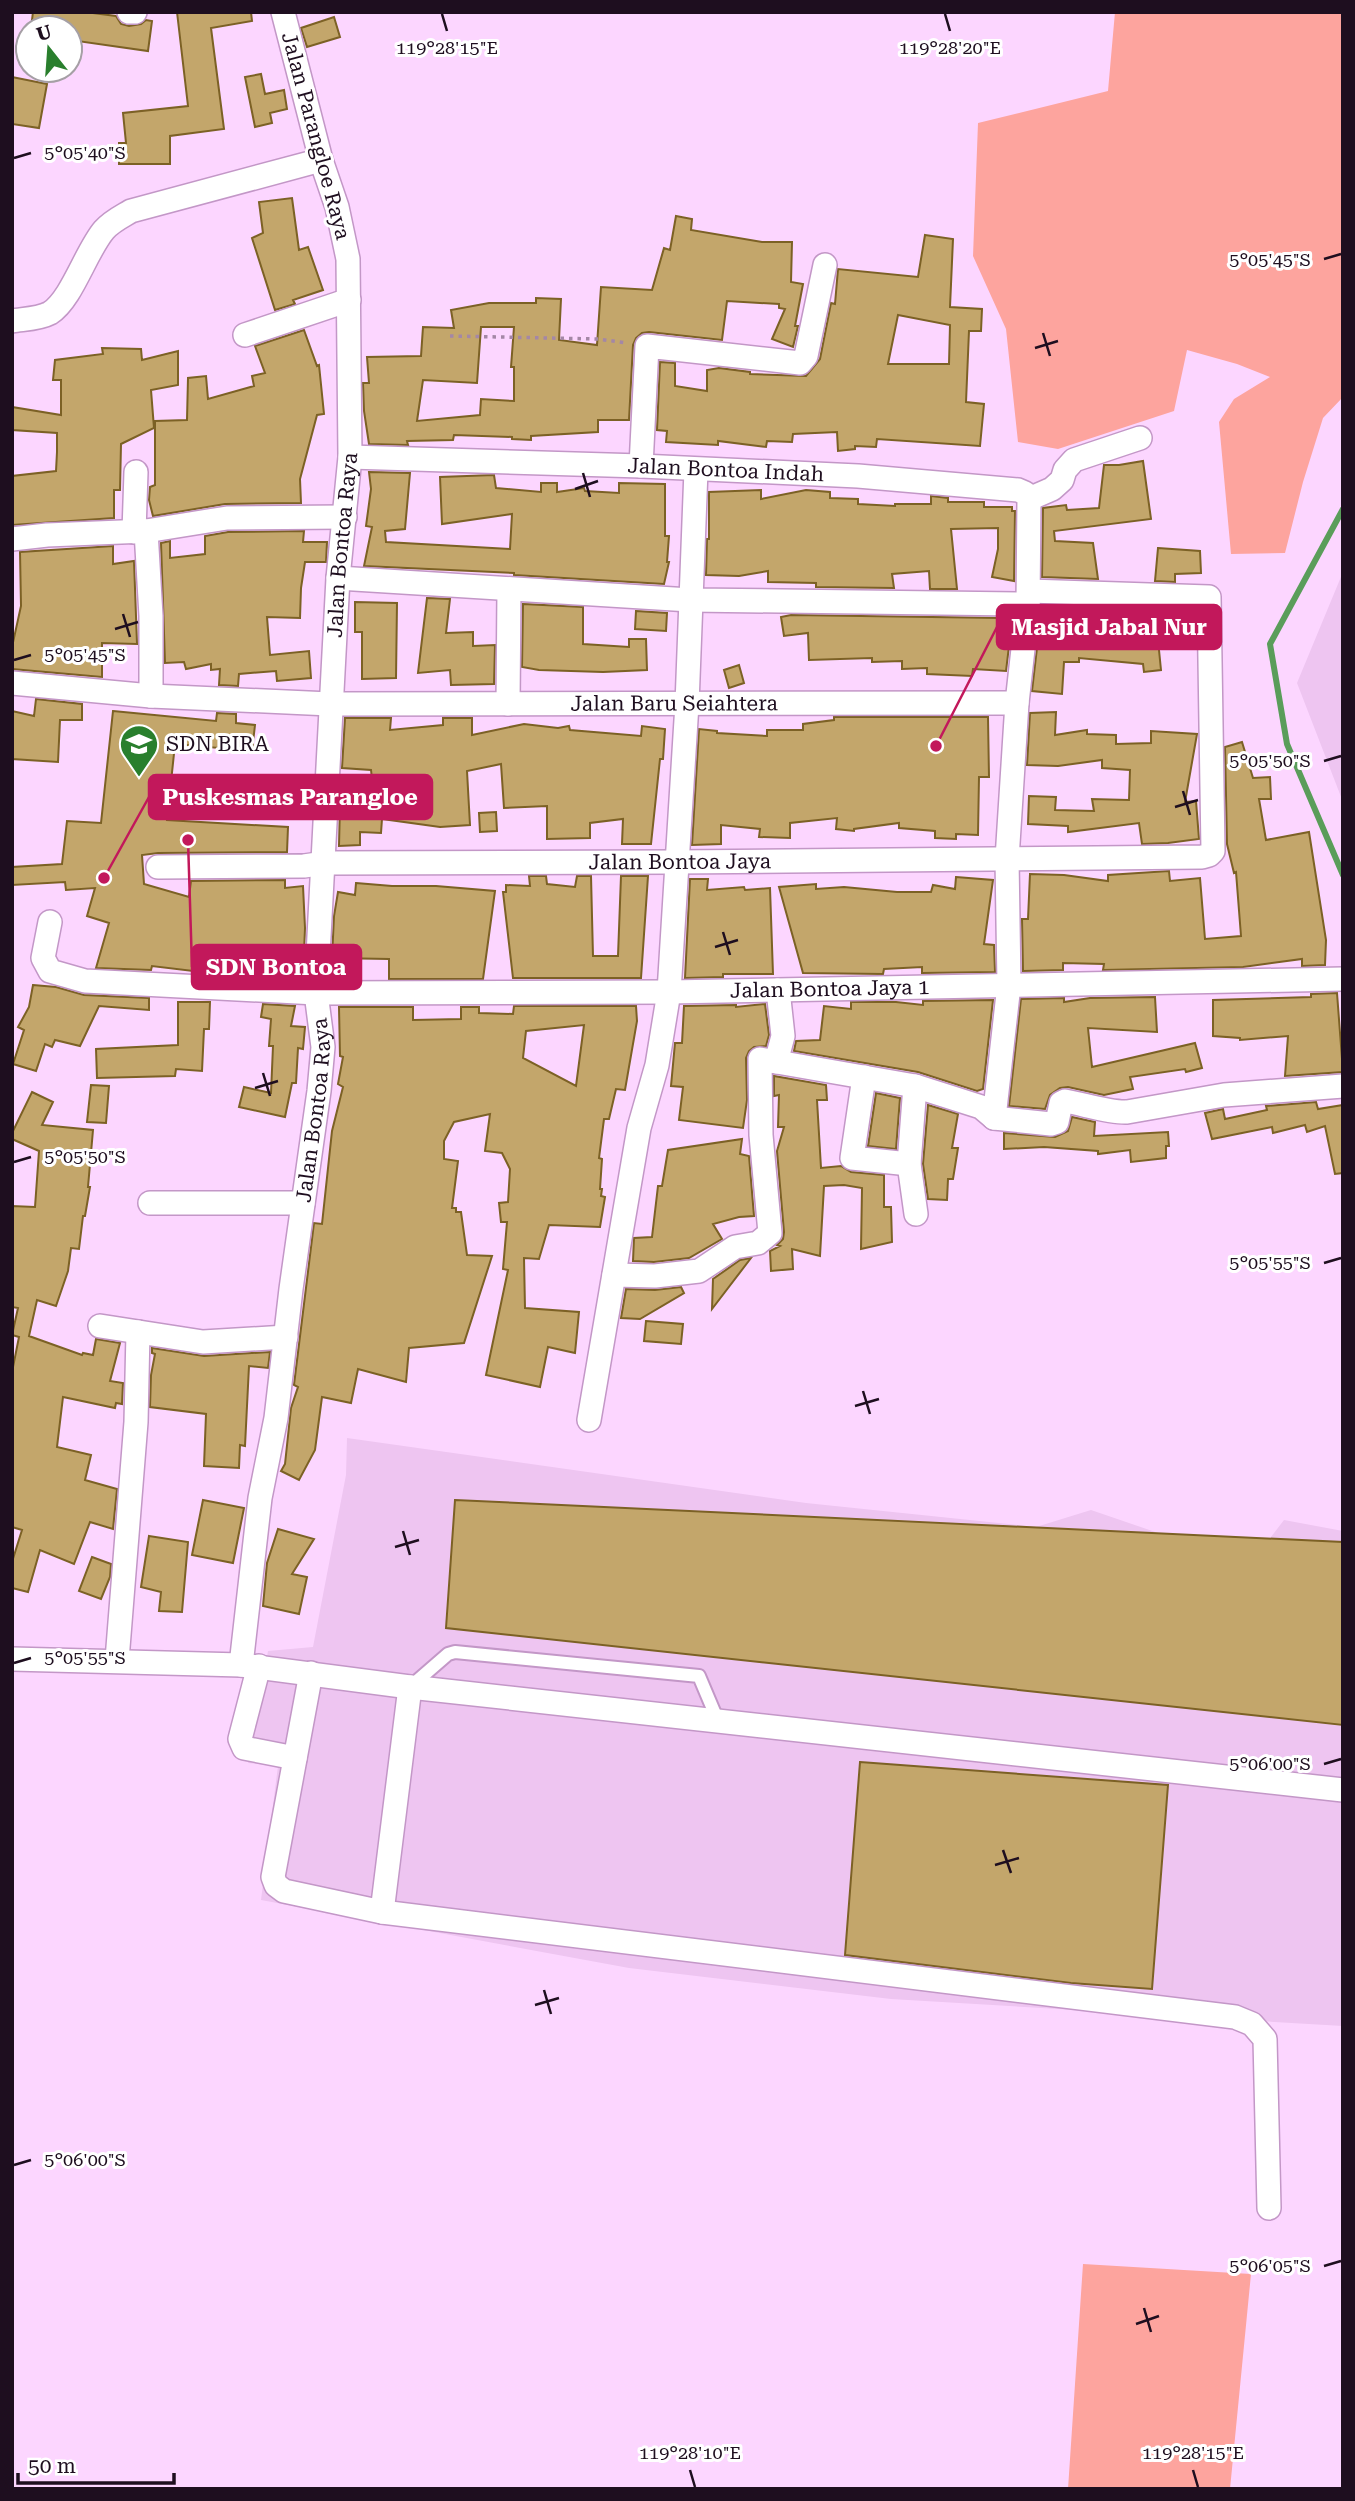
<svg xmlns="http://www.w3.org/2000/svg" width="1355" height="2501" font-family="'Roboto Serif',serif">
<rect width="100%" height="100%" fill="#fcd6ff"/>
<!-- built -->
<path fill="#eec5f1" d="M1343,572V802L1297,683Z
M347,1438L806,1503L1036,1527L1091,1510L1205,1549L1258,1554L1284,1520L1343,1531V2026L891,1999L629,1968L261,1900L278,1766L248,1763L268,1651L313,1647L346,1475Z"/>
<!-- green -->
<path fill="#fda49e" d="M1115,12H1343V397L1323,418L1303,482L1285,553L1231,554L1219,422L1234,399L1270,377L1237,364L1187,350L1174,411L1058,449L1018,442L1006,329L973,256L978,123L1108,91Z
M1083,2264L1251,2274L1230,2489H1068Z"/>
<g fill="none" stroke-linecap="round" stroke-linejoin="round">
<!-- stream -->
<path stroke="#5a9d5a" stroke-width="6" d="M1343,509L1270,644L1287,744L1343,875"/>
</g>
<!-- building -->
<path fill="#c3a66b" stroke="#7c6125" stroke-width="2" fill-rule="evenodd" d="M33,12H85L116,16L121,24L129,26L141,24L146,20L152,21L148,51L70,40V28H31Z
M177,12H251L252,21L211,28L224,129L170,136V164H119V143H126L123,113L188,106Z
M334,17L340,37L307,47L301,28Z
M261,74L265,94L284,90L287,109L270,113L272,123L255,127L245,77Z
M12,77L47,84L39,128L12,124Z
M292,198L299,250L308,247L323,290L293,300L295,304L275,310L252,238L263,233L259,202Z
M676,216L692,219L691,230L762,242H792L791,282L803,284L795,326H798L793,347L772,339L785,309L779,308V304L727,301L722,340L649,332L642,333L636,338L633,345L629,420H598V432L531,436V440L512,439V437L454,435L453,440L407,441L408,445L369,444L364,411L363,383H369L367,357L421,356L423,327L454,328L451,310L489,303H536V298L561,299L559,340L597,345L601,287L652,290L664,248L670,250ZM481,327H514L511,367H514V401L481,399L480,415L417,421L423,380L477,383Z
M925,235L953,239L950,307L982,309L981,331H969L966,402L984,404L980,446L877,439L876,447L855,446V449L838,451L837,432L793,434L792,442L767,441L766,447L718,441V445L666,442L667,431L657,430L660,362L675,363V386L707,391V370L719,368L750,372V374L806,376L820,359L831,303L835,304L838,269L918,277ZM898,315L950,325L949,364H888Z
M304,330L317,366L319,365L324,414L317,415L300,479L301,503L225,504L153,516L149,500L150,487L155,485V421L187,420L188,378L206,376L208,399L254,386L252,376L265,373L255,346Z
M102,348L141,349L142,360L178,351V385L151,390L154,428L121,444L120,490H114V518L12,525V476L56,471L57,452V433L12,430V407L61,415V380H53L55,360L103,354Z
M1143,461L1151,519L1054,531L1055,541L1093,543L1098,579L1042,577L1043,508L1066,505L1067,510L1099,508L1104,465H1119Z
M369,472L410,473L405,529L385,531L386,542L510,549L512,514L442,524L440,477L494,475L496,488L541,492V483H557V492L584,488L585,491L619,493V483L665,484V536H669L667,562H669L664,584L514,575V573L364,566L372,527L366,526L371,489Z
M761,490V499L806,490L830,492V498L858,499V504L895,506V504H931V496L948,498V502H984V507H1012V511H1015L1014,581L992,577L998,549V528L951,529L957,589H930L929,571L892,574L894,588L816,587V583L768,582V571L739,576L706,575L707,539H709V492Z
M304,531L303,542H327L326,562H305L301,588L300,618L267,617L270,655L309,651L311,678L277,681L276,671L239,674L238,686L219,685L220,669L211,670V664L186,669L184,662L165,663L161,543L170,541V558L205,554V536L228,532Z
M113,546V564L134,561L137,644L102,643V677L12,669V647L21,606L20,552Z
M1158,548L1200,551L1201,573L1175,574V582L1155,581Z
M427,598L450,599L446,633L473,632V646L495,645L494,684L451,685L450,670L418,673Z
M355,602L397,603L396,678L362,679V632H355Z
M523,604L583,607V644L629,647V639H646L647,670L603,672L539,670L522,667Z
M1042,605L1081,607L1086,628L1115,635V608L1195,611L1196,638L1158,640L1161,670L1144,672L1143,664L1079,658V662H1064L1062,694L1032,691Z
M636,611L667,613L666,631L635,629Z
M791,615L1001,618L1003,645L1009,646L1006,671L973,669L972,676L927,674V668L902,669V661L872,662V658L809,660L808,633L784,636L781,617Z
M739,665L744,683L729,688L724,670Z
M36,699L82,704V720H60L58,762L12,759V711L34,716Z
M113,711L216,721L217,713L236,714V723L255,725L252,751L175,744L167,820L288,827L287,852L158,853L142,855L144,884L189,897L191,881L285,880V888L303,886L305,928L303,977L210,973L152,966L151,970L96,968L109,923L87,916L95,888L66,890L65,882L12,885V867L62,864L67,821L101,823Z
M1056,712L1055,735L1087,730V734L1116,735V744L1151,743V731L1197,734L1185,802L1196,801L1199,839L1168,843L1142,844L1139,823L1068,832V826L1028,824L1029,796L1056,797L1055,810L1094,811L1092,799L1129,800L1130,770L1102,768V760L1058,766L1027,765L1030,713Z
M834,717H988L989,777H979L978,835L956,834V839L935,838V831L899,828V823L854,829V831L836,829L837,818L790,823V838L759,837L760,829L721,825V844L692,845L699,729L717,731V733L767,736V730H803V724L834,720Z
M345,718H391L390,730L443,725V718H472V735L524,724L558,728L569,726L570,730L641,736L642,726L665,729L663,759H660L651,844H622L623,819L590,823V838L547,839V806L504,808L501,764L467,771L470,825L440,827L382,819L381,833L360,832V845L339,846L340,805L375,806L371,770L342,768Z
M1242,742L1253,778L1270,777L1271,799H1259L1266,840L1309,832L1326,940L1325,965L1302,966V959L1243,967L1103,970L1104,964L1063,963V970L1023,971L1022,919H1028L1030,874L1064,875L1108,881V875L1169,871L1170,881L1200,878L1205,939L1241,936L1236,872L1234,873L1227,844L1225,747Z
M496,812L497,831L480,832L479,813Z
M529,876H546L547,884L575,887L577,876H591L593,956H618L621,876H648L641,978H513L503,892H506V885L530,886Z
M956,877L993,880L984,944L994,945L995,972L922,973V967L884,969L883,974L803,973L779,887L816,884V889L844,887L897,892H931L933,885L955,889Z
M690,879H708L707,890L744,887L745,890L770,888L773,974H723V977L685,978Z
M356,883L392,886H436L495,891L483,979H389V959L332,958L334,916L338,892L355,895Z
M33,985L56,987L84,995L149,998V1010L99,1006L80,1046L55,1040L52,1047L45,1044L36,1071L13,1064L24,1030L18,1027L29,1007Z
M1337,993L1343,1072L1285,1076L1288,1036L1240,1040V1038L1213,1036V1000L1311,997V994Z
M1155,997L1157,1032L1088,1028L1092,1067L1195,1043L1202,1068L1186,1072L1185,1069L1130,1077L1133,1089L1104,1095L1068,1087L1060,1088L1050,1095L1045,1109L1009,1106L1021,999L1064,998V1002L1090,998Z
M993,1000L983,1089L977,1091L918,1072L794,1051L796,1041L820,1040L824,1006L851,1009V1002H896L923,1005V1001Z
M178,1002H210L209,1029H204L202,1071L176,1069L175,1076L97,1078L96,1049L178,1045Z
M263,1004L295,1006L291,1026L305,1027L303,1049L298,1048L296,1083H292L285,1117L239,1107L244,1087L271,1093L273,1046H269L271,1019L261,1017Z
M765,1004L769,1035L766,1046L754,1047L749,1051L746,1058L747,1100L743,1128L679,1120L683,1087L671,1086L675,1043H682L684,1006L736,1005V1007Z
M514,1006H636L637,1021L625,1090L616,1089L609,1119H604L599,1158L602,1159L600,1189H602L601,1196L605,1197L600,1227L549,1225L539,1259L524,1258L525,1308L579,1312L575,1353L548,1347L540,1387L486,1375L508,1270L503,1269L507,1222H501L499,1203L508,1202L510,1169L502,1153L485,1151L490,1114L454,1122L444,1141V1159L458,1161L452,1208H456V1212H461L467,1255L492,1256L464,1343L409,1348L406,1382L358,1369L351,1403L322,1397L315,1450L299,1480L281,1471L285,1464L291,1408L298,1387L294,1385L314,1223L322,1224L332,1131L343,1087L338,1084L343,1057L340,1056L339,1007H413V1020L461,1019V1007H479V1013L513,1014ZM584,1025L576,1086L523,1058L526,1031Z
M774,1076L826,1085L827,1100H817L821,1168L841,1166L851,1172L884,1175V1207H891L892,1242L861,1249L862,1188L844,1185L824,1186L820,1256L792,1249L793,1269L771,1271L770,1251L780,1246L777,1245L783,1239L784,1232L777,1151L784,1127H778L779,1095L774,1096Z
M91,1085L109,1086L106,1123L87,1122Z
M32,1092L53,1102L42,1125L93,1130L88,1187H90L85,1216H83L79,1249L71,1248L68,1271L56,1306L37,1300L29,1336L82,1355L83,1353L93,1355L96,1339L120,1343L110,1381L123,1383L122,1404L116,1403L115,1408L63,1397L57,1447L91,1455L85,1480L117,1489L113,1529L90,1522L74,1564L40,1550L28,1592L12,1588V1562L22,1530L12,1527V1372L19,1337L12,1335L18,1308L12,1307V1206L35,1207L39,1151L12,1139V1133Z
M876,1093L900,1098L896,1149L868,1146Z
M1316,1102L1318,1109L1343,1105V1173L1335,1174L1325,1126L1307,1132L1305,1125L1273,1133L1272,1127L1212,1139L1205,1113L1223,1109L1225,1119L1267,1110L1266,1106Z
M928,1105L958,1114L952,1148H958L953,1179H948L947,1200L928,1199L923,1164Z
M1072,1117L1095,1122L1094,1136L1168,1132L1169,1146H1166V1158L1131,1162L1130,1150L1098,1154V1151L1044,1147L1004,1149V1133L1055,1137L1068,1131Z
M742,1139L740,1154L749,1156L754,1216L739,1217L713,1224L722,1239L689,1258L654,1262L633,1261L634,1238L652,1237L658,1186H662L668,1150Z
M751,1258L712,1309L713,1279L740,1260Z
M681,1287L684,1293L640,1319L621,1318L626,1289L655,1290Z
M646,1321L683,1324L681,1344L644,1341Z
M152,1348L204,1356L270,1352L268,1368L249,1366L245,1446L240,1445L239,1468L204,1466L206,1414L150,1407L151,1375L155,1354L152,1353Z
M203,1500L244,1508L233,1563L192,1555Z
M455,1500L1343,1542V1725L446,1628Z
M278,1529L314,1539L292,1574L307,1577L299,1614L263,1606L267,1563Z
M149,1536L188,1542L182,1612L159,1611L161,1592L141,1587Z
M92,1557L111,1564L110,1577L101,1599L79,1591Z
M860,1762L1168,1785L1152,1989L1071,1983L845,1955Z"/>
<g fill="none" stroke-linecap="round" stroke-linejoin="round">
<!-- service casing -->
<g stroke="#c397c7" stroke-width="16">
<path id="service" d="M410,1687L448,1654L455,1652L699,1676L718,1721"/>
</g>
<!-- minor casing -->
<g stroke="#c397c7" stroke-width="26">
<g id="minor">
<path d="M129,12H135"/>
<path d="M12,321C24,319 39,319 50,313C72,299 86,251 104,230C112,221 121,217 131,211L321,160"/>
<path d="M245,335L349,300"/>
<path id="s1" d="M350,457L641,466L858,476L1018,490L1025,493L1029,499L1028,604L1017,703L1007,859L1009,985L994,1118L981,1107L915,1086L760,1059L761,1135L770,1233L758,1243L735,1247L699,1271L655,1276L614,1275"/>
<path d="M641,466L647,346L800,363L806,356L825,265"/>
<path d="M1029,499L1052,489L1062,480L1065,470L1074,460L1140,438"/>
<path d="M146,531L151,616V696"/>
<path d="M134,532L136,472"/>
<path d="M12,539L47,535L146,531L227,518L345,517"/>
<path d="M338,578L690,600L1028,604"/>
<path id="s2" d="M12,683L151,696L330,704L1017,703"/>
<path d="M508,704L509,589"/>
<path id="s3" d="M158,867L304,866L325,863L676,862L1202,857L1209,855L1213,851L1209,597L1029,591"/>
<path id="s4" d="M50,922L43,958L50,971L85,981L316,993L669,992L1343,979"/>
<path d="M776,1062L783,1036L778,990"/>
<path d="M864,1077L852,1158L909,1164"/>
<path d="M915,1086L909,1164L916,1214"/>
<path d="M994,1118L1051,1124L1057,1122L1061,1103L1065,1101C1083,1104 1110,1113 1127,1112L1224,1095L1343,1086"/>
<path d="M150,1203H303"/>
<path d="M100,1326L203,1342L286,1337"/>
<path d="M589,1420L639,1128L657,1065L669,992L687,704L696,470"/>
<path d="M12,1659L241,1665L410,1687L1343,1790"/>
<path d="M117,1660L136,1422L138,1332"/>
<path id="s5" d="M241,1665L260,1498L276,1418L291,1289L319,1091L323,1047L316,993L338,578L350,457L348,259L337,207L321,160L283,12"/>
<path d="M259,1666L240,1739L244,1748L295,1758"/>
<path d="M311,1673L273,1877L276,1885L284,1891L382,1912"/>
<path d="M410,1687L382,1912L1235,2017L1252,2024L1265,2039L1269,2208"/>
</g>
</g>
<!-- path -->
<path stroke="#a487a6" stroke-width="3.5" stroke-dasharray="3.5 5" stroke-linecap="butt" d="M450,336L598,339L627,343"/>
<!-- service -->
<use href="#service" stroke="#fff" stroke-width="12"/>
<!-- minor -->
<use href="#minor" stroke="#fff" stroke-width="23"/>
</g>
<!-- ticks -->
<path fill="none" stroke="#1e0e1f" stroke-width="2.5" d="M442,14L447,31M945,14L950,31M14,158L31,153M1324,259L1341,254M1043,333L1050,356M1035,348L1058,341M583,473L590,497M575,489L598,481M123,614L130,637M115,629L138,622M14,660L31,655M1324,761L1341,756M1183,791L1190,815M1175,807L1198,800M723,932L730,955M715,947L738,940M263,1073L270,1096M255,1088L278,1081M14,1162L31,1157M1324,1263L1341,1258M863,1391L870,1414M855,1406L879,1399M403,1531L410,1555M395,1547L419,1540M14,1663L31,1658M1324,1764L1341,1759M1003,1850L1011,1873M995,1865L1019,1858M544,1990L551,2014M535,2005L559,1998M14,2165L31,2160M1324,2266L1341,2261M1144,2308L1151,2332M1136,2324L1159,2316M690,2470L695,2487M1193,2470L1198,2487"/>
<!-- icons -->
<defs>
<g id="school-pin" transform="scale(2.0125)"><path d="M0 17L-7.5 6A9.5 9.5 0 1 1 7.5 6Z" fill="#297f2d" stroke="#fff"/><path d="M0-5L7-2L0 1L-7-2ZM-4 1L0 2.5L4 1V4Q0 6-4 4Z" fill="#fff"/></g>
</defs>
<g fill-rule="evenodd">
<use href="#school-pin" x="139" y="744"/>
</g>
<g text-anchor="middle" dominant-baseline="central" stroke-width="6" stroke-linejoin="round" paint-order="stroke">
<!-- street labels -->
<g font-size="21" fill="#1e0e1f" stroke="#fff">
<text transform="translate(316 136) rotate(75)">Jalan Parangloe Raya</text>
<text stroke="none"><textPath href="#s1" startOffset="376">Jalan Bontoa Indah</textPath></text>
<text stroke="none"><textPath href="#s5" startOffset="1127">Jalan Bontoa Raya</textPath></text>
<text stroke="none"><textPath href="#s2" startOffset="663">Jalan Baru Seiahtera</textPath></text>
<text stroke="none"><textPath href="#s3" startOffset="522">Jalan Bontoa Jaya</textPath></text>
<text stroke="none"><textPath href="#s4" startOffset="833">Jalan Bontoa Jaya 1</textPath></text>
<text stroke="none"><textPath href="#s5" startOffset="560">Jalan Bontoa Raya</textPath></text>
</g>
<!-- poi labels -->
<g font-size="21" fill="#1e0e1f" stroke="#fff" text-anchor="start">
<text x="166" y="744">SDN BIRA</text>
</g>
</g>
<g font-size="18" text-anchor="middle" fill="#1e0e1f" stroke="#fff" stroke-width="6" stroke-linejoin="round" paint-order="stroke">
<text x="447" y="54">119°28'15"E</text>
<text x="950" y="54">119°28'20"E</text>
<text x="85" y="159">5°05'40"S</text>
<text x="1270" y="266">5°05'45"S</text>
<text x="85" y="661">5°05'45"S</text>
<text x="1270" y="767">5°05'50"S</text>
<text x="85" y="1163">5°05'50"S</text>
<text x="1270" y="1269">5°05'55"S</text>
<text x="85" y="1664">5°05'55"S</text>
<text x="1270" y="1770">5°06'00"S</text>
<text x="85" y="2166">5°06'00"S</text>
<text x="1270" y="2272">5°06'05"S</text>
<text x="690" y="2459">119°28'10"E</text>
<text x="1193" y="2459">119°28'15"E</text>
</g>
<!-- callouts -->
<path fill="none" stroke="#c2185b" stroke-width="2.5" d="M936 746L997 627M104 878L149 797M188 840L192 967"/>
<g fill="#c2185b" stroke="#fff" stroke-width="2.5">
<circle cx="936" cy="746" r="7"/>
<circle cx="104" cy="878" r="7"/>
<circle cx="188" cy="840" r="7"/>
</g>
<g fill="#c2185b" stroke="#c2185b" stroke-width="2.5">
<rect x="997" y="605" width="224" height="44" rx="7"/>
<rect x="149" y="775" width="283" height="44" rx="7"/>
<rect x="192" y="945" width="169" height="44" rx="7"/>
</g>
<g font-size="23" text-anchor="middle" font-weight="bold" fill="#fff">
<text x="1109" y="635">Masjid Jabal Nur</text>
<text x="290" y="805">Puskesmas Parangloe</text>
<text x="276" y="975">SDN Bontoa</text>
</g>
<!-- border -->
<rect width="1355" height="2501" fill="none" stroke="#1e0e1f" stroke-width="28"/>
<!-- north arrow -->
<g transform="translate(49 49) rotate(343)"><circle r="33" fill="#ffffff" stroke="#a59fa5" stroke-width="2"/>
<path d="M0-5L12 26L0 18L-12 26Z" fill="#297f2d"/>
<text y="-10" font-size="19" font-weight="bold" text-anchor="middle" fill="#1e0e1f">U</text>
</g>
<!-- scale -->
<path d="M18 2473v10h156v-10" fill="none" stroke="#1e0e1f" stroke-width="3.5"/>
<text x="28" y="2473" font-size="21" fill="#1e0e1f" stroke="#ffffff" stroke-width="5" paint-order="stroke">50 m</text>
</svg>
